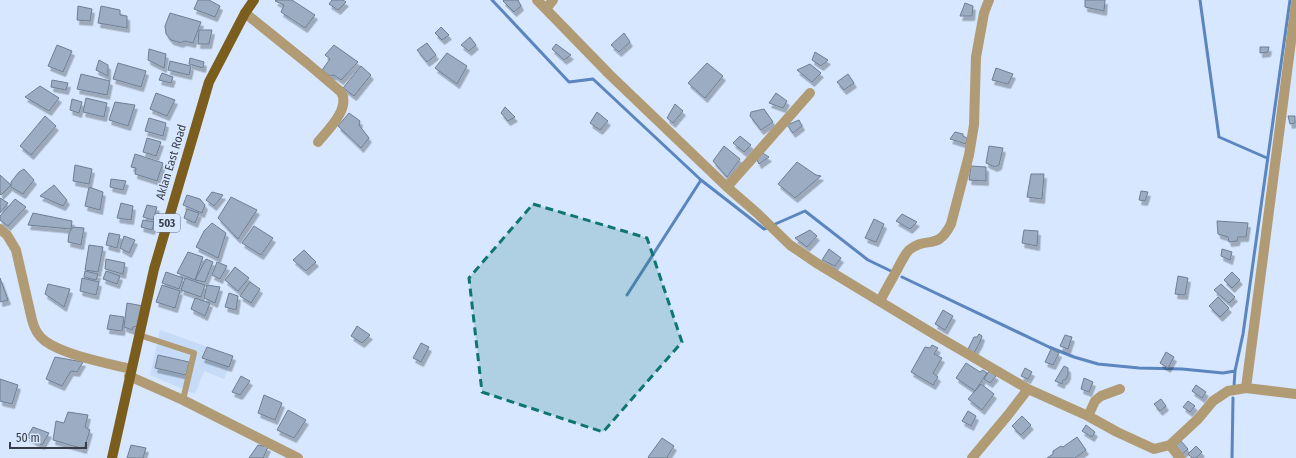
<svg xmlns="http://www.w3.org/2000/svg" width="1296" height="458" font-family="'Fira Sans Condensed',sans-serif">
<defs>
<filter id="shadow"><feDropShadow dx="2.5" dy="4.5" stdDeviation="0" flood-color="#0004"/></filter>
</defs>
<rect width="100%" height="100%" fill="#d6e7ff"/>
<!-- built -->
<path fill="#c5dbf8" d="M160,330L233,356L224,379L204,371L195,394L150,375Z"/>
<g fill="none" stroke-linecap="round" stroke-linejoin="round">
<!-- stream -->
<path stroke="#5b85be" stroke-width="3" d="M492,0L569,82L593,79L701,180L764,229L767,228
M1200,0L1219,137L1267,158
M773,225L805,211L868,260L893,272
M902,277L1049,347L1074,357L1098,364L1139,368L1182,369L1223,373L1235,371
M627,295L701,180
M1234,386L1235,371L1243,334L1290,0
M1232,458L1233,398"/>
</g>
<!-- building -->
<path fill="#9cadc3" stroke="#6e7e93" filter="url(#shadow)" d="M198,0H209L220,6L215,17L194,9Z
M276,0H292L315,15L305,28L281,12L284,5L275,1Z
M332,0H343L346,2L338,10L329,4Z
M504,0H518L521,6L514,12L503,1Z
M1085,0H1105L1104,11L1085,7Z
M965,3L973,6L972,16H960Z
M78,6L92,9L90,21L77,20Z
M101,6L120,10V15L127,16V28L98,23Z
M170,13L201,22L193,43L184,41L181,43L171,40L166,34L165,26Z
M441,27L449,35L442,40L435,33Z
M199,30H212L209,44H198Z
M624,33L630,42L619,52L611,45Z
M470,37L476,45L469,51L461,45Z
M427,43L436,55L427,62L417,50Z
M556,44L571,55L564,60L552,49Z
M57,45L72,51L63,72L48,66Z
M334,45L358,62L341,80L334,75L330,76L322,70L330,59L325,55Z
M1260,47H1269L1268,52L1260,53Z
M149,49L166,54L164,68L148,60Z
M815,52L828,60L821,66L812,60Z
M447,53L467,66L457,84L435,68Z
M190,58L204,62L203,68L189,64Z
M99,60L108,65V76L96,70Z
M170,61L191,66L189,75L168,70Z
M118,63L146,71L141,87L113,79Z
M707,63L723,76L705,98L688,83Z
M810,64L821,73L812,82L797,70Z
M361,66L371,75L354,96L343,88Z
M996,68L1013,74L1008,84L992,80Z
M162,73L173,77L171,83L159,80Z
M81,74L110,81L107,95L77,89Z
M848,74L854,83L844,90L837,82Z
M52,80L68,83L66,90L51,87Z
M40,86L59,98L49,111L25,97Z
M156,93L175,100L167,116L150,109Z
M776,93L787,101L783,108L769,103Z
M86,98L107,103L104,117L83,112Z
M72,99L82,102L79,113L70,110Z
M115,102L135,105L128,126L109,120Z
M675,104L683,111L673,123L667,118Z
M505,107L515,117L508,121L501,113Z
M764,109L773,122L761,130L750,116L751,112Z
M597,112L608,121L600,130L590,123Z
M349,113L360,121L359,125L369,138L361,148L338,126Z
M45,116L56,126L31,155L20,146Z
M1288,116H1295V123L1290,124Z
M149,118L166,123L163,136L145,131Z
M799,120L802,126L793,133L787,125Z
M955,132L963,134V136L967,138L966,144L950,139Z
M740,136L751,145L744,152L733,143Z
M147,138L161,142L156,156L143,152Z
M724,146L740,159L727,177L713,161Z
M989,146L1003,148L999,165L995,167L986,163Z
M761,152L769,157L759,164L757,160Z
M135,154L163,163L157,181L135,174L136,168L131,167Z
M797,162L816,175L821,176L795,198L778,184Z
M75,165L92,169L89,184L73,181Z
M971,166L986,167V181L969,180Z
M24,169L34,180L23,194L11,187V182L19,172Z
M1031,174H1044L1042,199L1027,197Z
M0,175L11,185L1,195L0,194Z
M111,179L126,181L123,190L110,187Z
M54,185L67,200L63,206L40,196Z
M89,187L103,192L100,210L85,206Z
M1141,191L1148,192L1145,201L1139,200Z
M212,192L223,195L214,206L206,200Z
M187,195L200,199L205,205L202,213L183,205Z
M231,197L257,210L238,239L218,218Z
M0,198L8,203L0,213Z
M15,199L26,207L8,226L0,220V216Z
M121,203L133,206L131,220L117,218Z
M147,205L157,207L153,220L143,217Z
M187,209L199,213L195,223L184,218Z
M33,213L72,221L71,229L28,225Z
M902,214L917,222L910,229L896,221Z
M874,219L884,224L876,242L865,238Z
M143,220L154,222L152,230L141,227Z
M1217,221L1248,223L1246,237H1238L1237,241L1229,242L1228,237L1218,234Z
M212,223L226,233L218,258L196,247L204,231Z
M254,226L273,238L261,255L242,243Z
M73,227L84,228L81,245L68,242L69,233Z
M810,230L817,236L807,247L795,238Z
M1024,230L1038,231L1037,246L1022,243Z
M109,233L120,235L117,248L106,245Z
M124,236L135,240L129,253L120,248Z
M89,245L103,247L98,272L85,270Z
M829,249L841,258L835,266L822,260Z
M1222,249L1232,252L1230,260L1221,256Z
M304,250L316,262L306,271L293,260Z
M188,252L203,257L195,280L177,273Z
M106,259L125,263L123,274L105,269Z
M206,259L213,262L205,282L195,280Z
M217,262L227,266L220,279L212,275Z
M235,267L249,278L238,291L225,280Z
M85,271L98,274L96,280L84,277Z
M106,271L120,276L117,284L103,279Z
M166,272L183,278L179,289L162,283Z
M1232,272L1240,280L1232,288L1224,280Z
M1178,276L1188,278L1185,295L1175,294Z
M0,278L8,300L0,302Z
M82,278L99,282L96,295L80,291Z
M185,278L205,285L201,297L181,290Z
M250,282L260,289L251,303L240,296Z
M48,284L70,289L64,307L45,294Z
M1221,284L1235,297L1229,303L1214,290Z
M162,285L180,291L175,308L156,302Z
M207,285L220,287L215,303L204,298Z
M229,293L238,296L236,310L225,307Z
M1218,297L1229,308L1220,317L1209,306Z
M195,298L210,303L205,316L191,309Z
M127,303L143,306L139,326L133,327L132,330L124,327Z
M943,310L953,316L945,330L935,324Z
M110,315L124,317L122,331L107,329Z
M357,326L370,335L362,343L351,336Z
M979,334L982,336L980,342L974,353L968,349L974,337H977Z
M1065,335L1072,337L1068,349L1060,346Z
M421,343L429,347L421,362L413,358Z
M932,345L938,348L934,354L942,358L933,373L938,377L933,385L911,372L925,347L930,348Z
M207,347L233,356L229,367L202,358Z
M1051,349L1059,353L1053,365L1045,362Z
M1166,352L1174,357L1168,368L1160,363Z
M158,355L189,362L186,375L155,368Z
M55,357L83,362L77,372L71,371L62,386L46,379Z
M966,363L980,372L983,370L987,373L975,391L956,378Z
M1064,366L1068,368V375L1065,380H1063L1062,384L1055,381Z
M1025,368L1032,372L1028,379L1021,376Z
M989,371L996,376L990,383L984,379Z
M241,376L250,381L240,395L232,392Z
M1084,378L1093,382L1089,392L1081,389Z
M0,379L18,385L12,404L0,401Z
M981,384L994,394L982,410L968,399Z
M1196,385L1206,392L1202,398L1192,391Z
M264,395L282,403L275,420L258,413Z
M1161,399L1166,406L1160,411L1154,404Z
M1188,401L1195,406L1190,412L1183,407Z
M288,410L306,420L294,438L277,430Z
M968,411L976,416L971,426L962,421Z
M68,412L88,415L85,427L90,430L84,449L53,440L56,421L64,423Z
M1022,416L1031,425L1021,435L1012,426Z
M1086,425L1095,432L1092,437L1082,431Z
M33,427L49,433L42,445L27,437Z
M1077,437L1086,450L1075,458H1047L1053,454V451L1061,446L1063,447Z
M662,438L674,446L667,457L668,458H649L648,457Z
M1181,441L1188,449L1181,455L1174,447Z
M131,445L146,448L143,458H127Z
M258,445L268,447L263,458H249Z
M1196,446L1202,452L1196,458H1192L1188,454Z"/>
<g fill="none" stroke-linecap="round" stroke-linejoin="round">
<!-- service -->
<path stroke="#b09b75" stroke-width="6" d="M139,335L194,353L183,400"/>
<!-- minor -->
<path stroke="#b09b75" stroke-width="10" d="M537,0L610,75L727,187L757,213L790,245L818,264L937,336L1028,389L1088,416L1117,432L1154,449L1170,445L1198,419L1213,401L1228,391L1246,388L1296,394
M546,9L553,0
M245,13L307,63L341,92C351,108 328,130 318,142
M727,187L810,93
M0,229L7,235L16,250L32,320C34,328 37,335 45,341C64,355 106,363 131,369
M880,301C886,289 893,278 899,266C902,261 905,254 909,250C927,235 937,252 951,224L969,155L974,125L976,57L984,13L989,0
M129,376L183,400L298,458
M1246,388L1296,3
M1088,416L1095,401L1101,396L1120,389
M1170,445L1180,458
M972,458L1008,415L1028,389"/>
<!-- primary -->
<path stroke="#7b5d1e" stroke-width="10" d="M112,458L154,269L209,82L245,13L254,0"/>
</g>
<!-- marked area -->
<path fill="#0f766e" fill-opacity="0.2" stroke="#0f766e" stroke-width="3" stroke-dasharray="8 5" stroke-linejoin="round" d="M533,204L647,238L682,342L603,432L482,392L469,278Z"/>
<g text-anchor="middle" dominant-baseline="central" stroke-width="3" stroke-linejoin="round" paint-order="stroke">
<!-- shield labels -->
<rect fill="#d6e7ff" stroke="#66707e" stroke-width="1" x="154" y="214" width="26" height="18" rx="3"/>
<g font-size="11" font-weight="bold" fill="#363d46">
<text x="167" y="223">503</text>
</g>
<!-- street labels -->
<g font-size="12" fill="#363d46" stroke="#d6e7ff">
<text transform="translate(171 162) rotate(-73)">Aklan East Road</text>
</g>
</g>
<!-- scale -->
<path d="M10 442v6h76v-6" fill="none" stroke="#363d46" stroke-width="2"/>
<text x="16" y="442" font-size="12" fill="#363d46" stroke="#d6e7ff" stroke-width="3" paint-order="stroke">50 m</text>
</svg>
